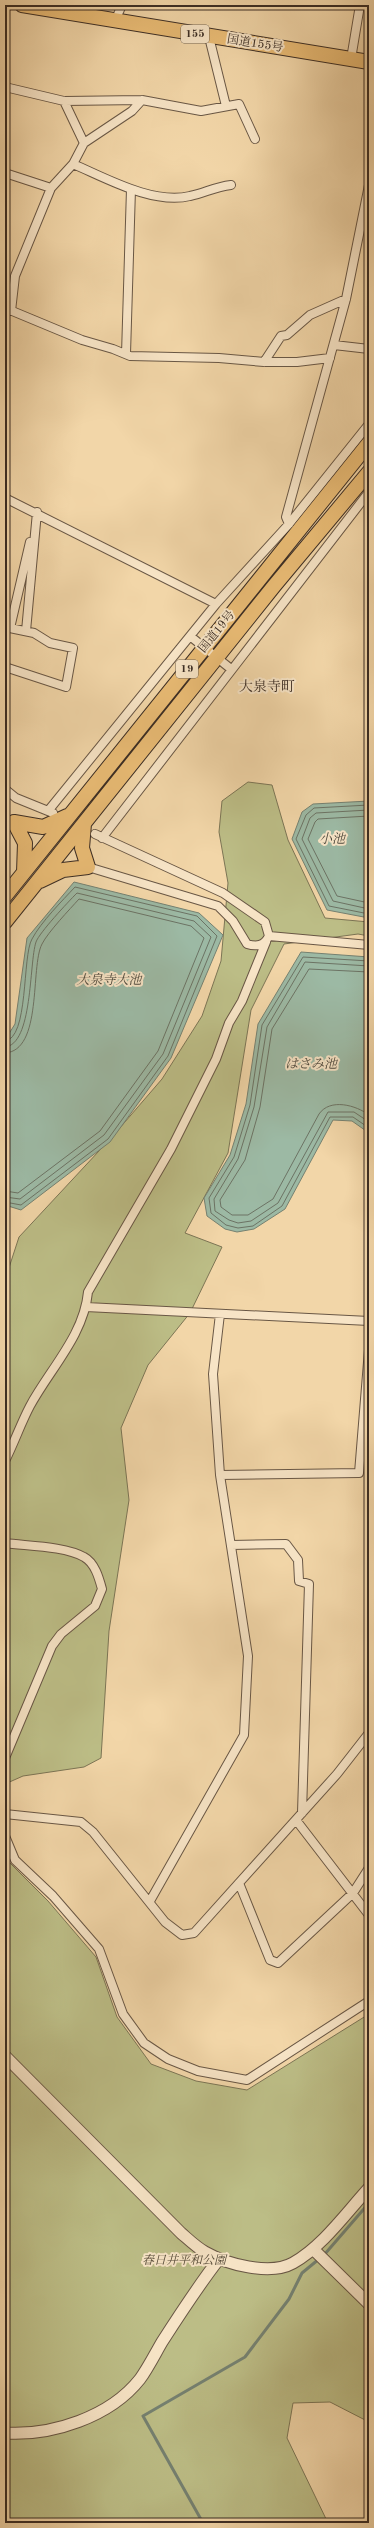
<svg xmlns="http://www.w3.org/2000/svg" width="374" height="2528" font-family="'Old Standard TT','Noto Serif JP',serif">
<rect width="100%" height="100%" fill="#f2d6a8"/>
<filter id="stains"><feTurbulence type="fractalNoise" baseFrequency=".005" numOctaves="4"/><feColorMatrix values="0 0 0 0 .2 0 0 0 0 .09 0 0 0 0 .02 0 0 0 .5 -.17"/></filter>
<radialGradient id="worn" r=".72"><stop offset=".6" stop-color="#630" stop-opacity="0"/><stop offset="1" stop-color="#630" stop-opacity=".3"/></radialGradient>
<!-- green -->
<path fill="#bcbd86" stroke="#7c7555" d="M248,782L272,785L288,840L325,918L369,922V936L358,934L284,944L251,1010L228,1153L185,1233L222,1247L190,1313L148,1365L121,1428L129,1500L109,1631L101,1758L84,1767L23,1776L5,1784V1280L19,1237L112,1137L162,1079L202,1016L221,961L228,883L219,832L222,801Z
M5,1853L9,1862L48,1901L96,1957L117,2017L151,2064L196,2081L247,2090L369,2014V2422L330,2402L293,2403L287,2438L328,2523H5Z"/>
<!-- water -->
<path fill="#9cb9a4" stroke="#758171" d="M369,801V918L327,910L292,839L302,812L313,804Z
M74,882L199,913L223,935L171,1058L110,1142L21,1210L5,1205V1040L15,1024L27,938Z
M301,952L369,957V1133L352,1121L333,1120L285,1209L254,1229L237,1232L225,1229L207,1216L204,1198L230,1155L246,1104L258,1024Z"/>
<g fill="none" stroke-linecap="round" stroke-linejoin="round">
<!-- shore -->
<path stroke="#6c7364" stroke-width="1" d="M369,805L314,808L306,815L296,839L329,906L369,914
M369,810L316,813L310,818L302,839L333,901L369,909
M369,816L318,819L315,822L308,839L337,896L369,903
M369,961L303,957L262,1025L250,1105L234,1157L209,1198L211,1213L226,1225L238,1228L253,1226L282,1206L330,1117H353L369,1128
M369,966L305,962L267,1027L254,1107L238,1159L214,1199L215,1211L229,1220L238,1223L251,1221L278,1203L328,1112H354L369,1122
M369,972L309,969L272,1029L260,1107L245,1160L220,1200L221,1207L232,1215H248L273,1199L319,1114C330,1098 356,1105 369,1115
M5,1041C29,1039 22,956 32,939C41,922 62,901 75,887L197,916L217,936L168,1056L108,1139L21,1205L5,1202
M5,1047C33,1045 29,963 36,942C39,933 68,902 77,893L194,921L211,937L163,1054L104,1135L20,1199L5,1197
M5,1053C43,1051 30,967 42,944C48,932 70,909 79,899L191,926L204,938L158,1051L100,1131L18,1193L5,1191"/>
<!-- stream -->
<path stroke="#758171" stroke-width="3" d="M324,2255L369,2203
M203,2523L143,2416L245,2357L289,2299L302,2273L319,2259"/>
<!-- minor casing -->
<g stroke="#695745" stroke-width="10">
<path id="minor" d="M5,11L6,5
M115,21L122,5
M209,37L226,106
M351,59L360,5
M5,87L64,101L142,100L201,111L239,104L255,139
M84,143L132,111L142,100
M73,164C106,178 153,205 190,196C205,193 214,187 231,185
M5,173L51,188
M5,308L82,340L113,349L130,356L219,358L264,362H297L330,358
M11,311L15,276L51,188L73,164L84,143L64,101
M334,345L369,349
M126,354L131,189
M264,362L281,336L287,335L310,315L346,299
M5,498L216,604
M289,524L286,517L346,299L369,185
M5,627L34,633L50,643L73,648L66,687L5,667
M10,628L30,542
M26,631L37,512
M190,636L231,669
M5,789L16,798L53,813
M48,811L216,604L289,524L369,424
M102,838L369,492
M88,867L218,906L233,921L247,944C257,947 264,946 269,936L265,922L223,893L95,834
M269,936L369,945
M86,1307L369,1321
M5,1461C14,1443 21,1423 30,1406C50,1369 84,1335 88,1292L171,1149L216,1059L229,1023L242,1001L266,942
M220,1475L359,1473L369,1350
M5,1543C27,1546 65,1546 84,1557C95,1563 99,1578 102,1589L95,1606L61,1634L52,1646L5,1758
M231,1545L286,1544L298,1560L299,1581L309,1584L302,1813
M5,1814L81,1822L93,1832L165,1922L182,1935L194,1933L337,1774L369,1733
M296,1820L369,1915
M5,1836L15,1860L53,1896L99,1949L123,2014L144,2043L168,2059L198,2071L247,2080L369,2001
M239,1883L270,1960L278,1963L353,1893L369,1868
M150,1901L244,1735L248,1656L220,1475L213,1374L220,1314"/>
</g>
<!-- tertiary casing -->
<g stroke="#695745" stroke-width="13">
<path id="tertiary" d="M5,2056L181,2233C188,2239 196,2247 205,2252C226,2264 270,2276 293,2263C323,2246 346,2213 369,2188
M313,2249L369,2304
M5,2433C52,2436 110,2417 140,2379C148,2368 155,2354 162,2342C180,2314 198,2286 219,2259"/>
</g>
<!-- trunk casing -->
<g stroke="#3b2d24" stroke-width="16">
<path id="trunk" d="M22,5L369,62
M14,822L43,827L67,816
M14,822L25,843L24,872
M40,881L63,870L88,867L82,848L84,824
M5,896L369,443
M5,922L274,586L369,472"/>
</g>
<!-- minor -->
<use href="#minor" stroke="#f7e4c6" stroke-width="8"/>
<!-- tertiary -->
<use href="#tertiary" stroke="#f7e4c6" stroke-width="11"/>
<!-- trunk -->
<use href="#trunk" stroke="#e9bb74" stroke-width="14"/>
</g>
<g text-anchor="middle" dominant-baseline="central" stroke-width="4" stroke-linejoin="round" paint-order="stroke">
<!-- shield labels -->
<g fill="#f7e4c6" stroke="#736455" stroke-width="1">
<rect x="181" y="25" width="28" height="18" rx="3"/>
<rect x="176" y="660" width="22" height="18" rx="3"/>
</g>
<g font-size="11" font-weight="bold" fill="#3b2d24">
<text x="195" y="34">155</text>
<text x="187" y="669">19</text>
</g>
<!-- street labels -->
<g font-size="12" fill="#3b2d24" stroke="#f7e4c6">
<text transform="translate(255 44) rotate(9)">国道155号</text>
<text transform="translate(217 632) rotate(-51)">国道19号</text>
</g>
<!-- park labels -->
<g font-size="12" font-style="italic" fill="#554a38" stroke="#f7e4c6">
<text x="184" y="2261">春日井平和公園</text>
</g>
<!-- water labels -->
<g font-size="13" font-style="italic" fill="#4e493e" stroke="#f7e4c6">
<text x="332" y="839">小池</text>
<text x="109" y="980">大泉寺大池</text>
<text x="311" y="1064">はさみ池</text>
</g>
<!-- quarter labels -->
<g font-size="14" fill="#3b2d24" stroke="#f7e4c6">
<text x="267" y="687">大泉寺町</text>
</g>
</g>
<!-- margin -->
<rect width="374" height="2528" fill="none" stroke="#f2d6a8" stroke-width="20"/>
<rect x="6" y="6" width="362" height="2516" fill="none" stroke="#3b2d24" stroke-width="2"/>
<rect x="10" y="10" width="354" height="2508" fill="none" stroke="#3b2d24"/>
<rect width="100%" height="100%" filter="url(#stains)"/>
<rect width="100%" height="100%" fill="url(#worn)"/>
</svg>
